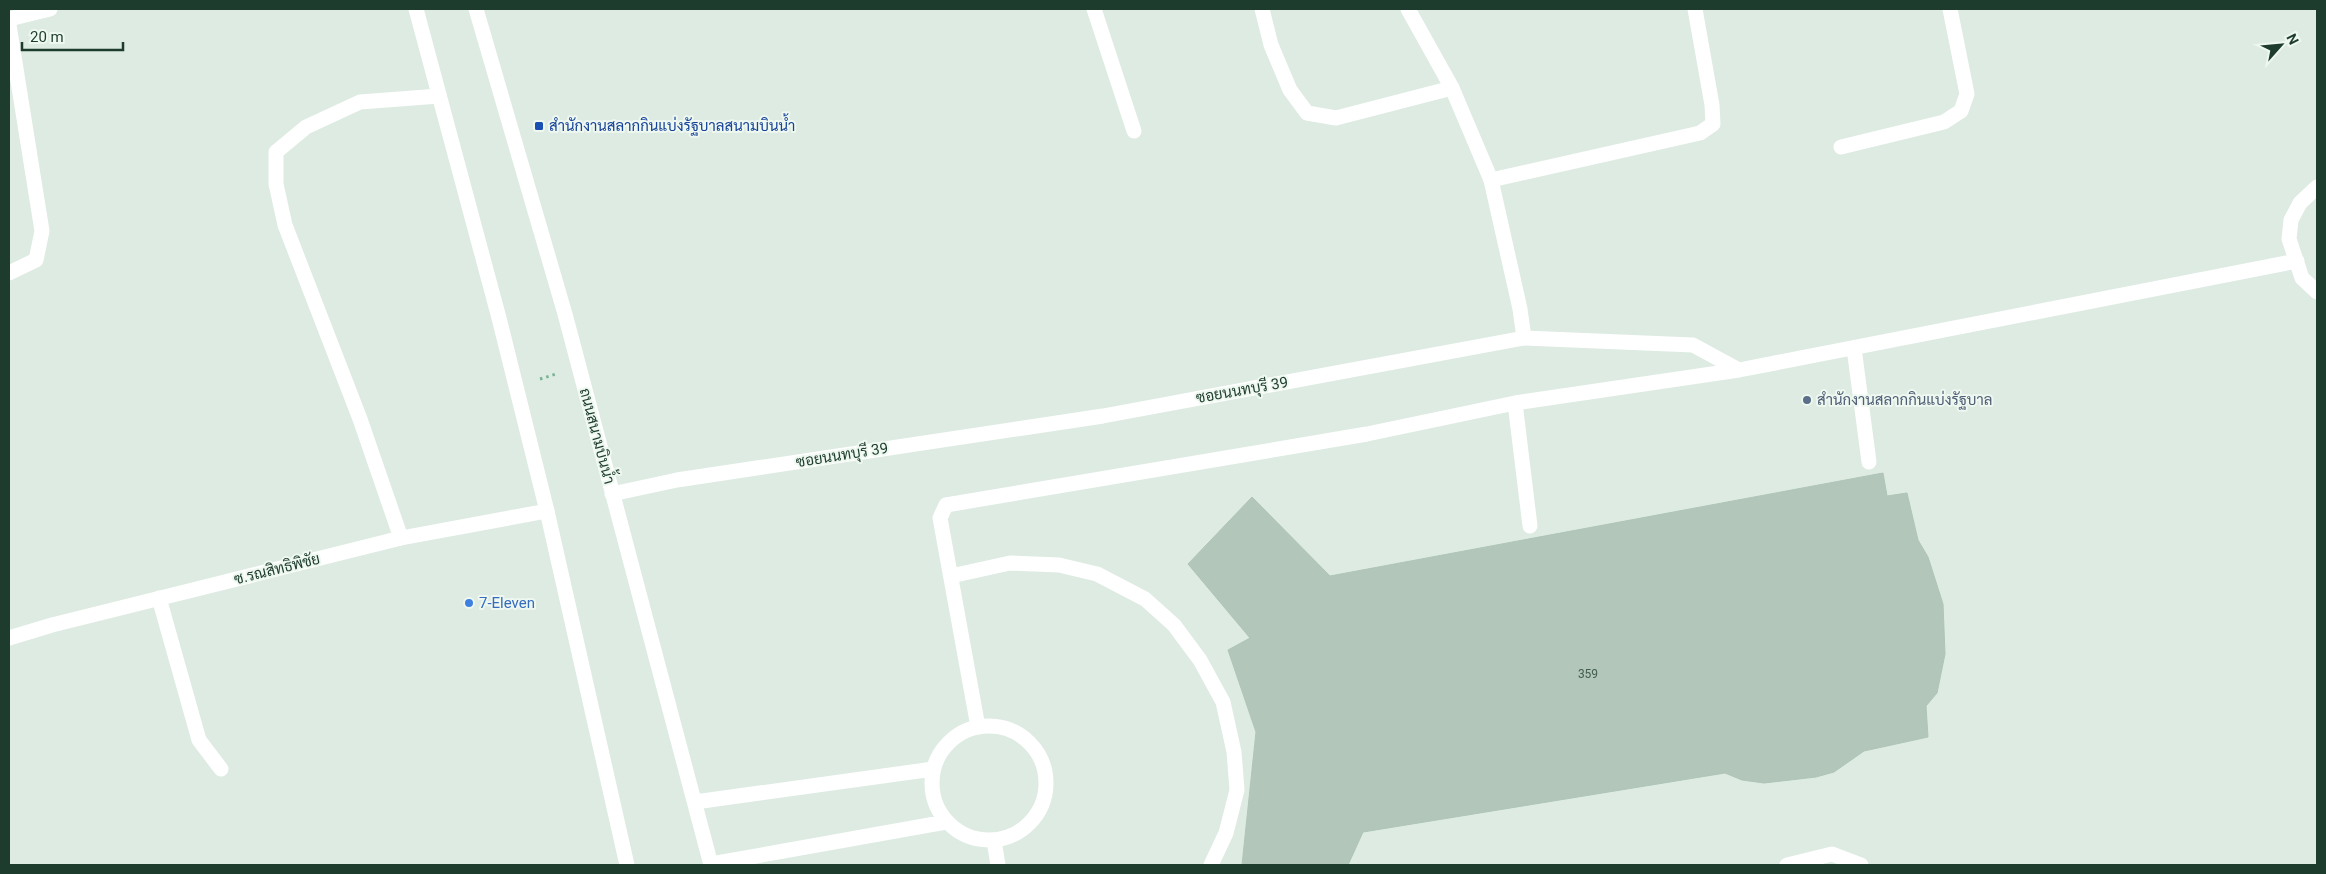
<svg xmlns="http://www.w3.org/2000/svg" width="2326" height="874" font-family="Roboto,Sarabun,sans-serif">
<rect width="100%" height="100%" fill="#ddebe2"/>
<!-- building -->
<path fill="#b2c6ba" stroke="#afc5b7" d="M1883,473L1887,496L1907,493L1918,540L1928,557L1943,604L1945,654L1937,693L1926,706L1928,737L1864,751L1834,772L1816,777L1764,783L1742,780L1725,773L1363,832L1348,865H1242L1256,732L1228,650L1250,638L1188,564L1252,497L1330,576Z"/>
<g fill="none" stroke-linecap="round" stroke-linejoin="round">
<!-- path -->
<path stroke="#7ab394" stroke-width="3" stroke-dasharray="2.5 4" stroke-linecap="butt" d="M540,379L556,374"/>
<!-- lane -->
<path stroke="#fff" stroke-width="15" d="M9,19L50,9
M1841,147L1944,122L1961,111L1967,94L1950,9
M1491,180L1700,133L1713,124L1712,105L1695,9
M2317,187L2300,203L2291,220L2289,239L2302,278L2317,292
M1524,338L1693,345L1739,370L2297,261
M1854,348L1869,462
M1515,403L1530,526
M401,538L360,419L285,225L276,184V152L306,127L360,102L439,96
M951,576L1010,563L1059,565L1097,574L1145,599L1174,625L1200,660L1223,702L1234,752L1237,790L1226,833L1211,865
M932 783a57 57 0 1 1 114 0a57 57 0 1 1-114 0Z
M978,727L940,518L946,505L1367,434L1515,403L1739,370
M695,802L933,769
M994,841L998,865
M711,864L946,822
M1787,865L1832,854L1861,865"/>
<!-- street -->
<path stroke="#fff" stroke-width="15" d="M1094,9L1134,131
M1262,9L1271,45L1290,90L1307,113L1336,118L1452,88
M9,25L42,231L36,260L9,273
M159,598L199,740L221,769
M9,638L52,625L401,538L547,511"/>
<!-- secondary -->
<path stroke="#fff" stroke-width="15" d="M416,9L499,318L547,511L627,865
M476,9L565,314L711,865
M612,494L677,480L1103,416L1524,338L1520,309L1491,180L1452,88L1408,9"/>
</g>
<!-- markers -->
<rect fill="#1a4fb4" stroke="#eef8f0" stroke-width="2" x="534" y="121" width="10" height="10" rx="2.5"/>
<circle fill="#5c6f8a" stroke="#eef8f0" stroke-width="2" cx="1807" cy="400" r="5"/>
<circle fill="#3f7fe0" stroke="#eef8f0" stroke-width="2" cx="469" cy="603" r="5"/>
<g text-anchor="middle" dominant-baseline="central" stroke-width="4" stroke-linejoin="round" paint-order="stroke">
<!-- number labels -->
<g font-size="12" fill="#425e50">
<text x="1588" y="674">359</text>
</g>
<!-- transit labels -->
<g font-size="15" fill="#164399" stroke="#eef8f0" text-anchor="start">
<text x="549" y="126">สำนักงานสลากกินแบ่งรัฐบาลสนามบินน้ำ</text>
</g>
<!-- street labels -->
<g font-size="15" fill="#1d3c2d" stroke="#eef8f0">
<text transform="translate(1242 390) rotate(-10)">ซอยนนทบุรี 39</text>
<text transform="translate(597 436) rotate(75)">ถนนสนามบินน้ำ</text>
<text transform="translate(842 455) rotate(-9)">ซอยนนทบุรี 39</text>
<text transform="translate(277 569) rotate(-14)">ซ.รณสิทธิพิชัย</text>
</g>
<!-- service labels -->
<g font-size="15" fill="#4e5e75" stroke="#eef8f0" text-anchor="start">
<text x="1817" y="400">สำนักงานสลากกินแบ่งรัฐบาล</text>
</g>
<!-- shop labels -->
<g font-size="15" fill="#366cbe" stroke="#eef8f0" text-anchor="start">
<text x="479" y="603">7-Eleven</text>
</g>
</g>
<!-- border -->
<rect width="2326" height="874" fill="none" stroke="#1d3c2d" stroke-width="20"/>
<!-- north arrow -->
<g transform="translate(2281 45) rotate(63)" stroke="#eef8f0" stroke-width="4" paint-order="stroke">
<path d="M0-4L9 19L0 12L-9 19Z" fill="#1d3c2d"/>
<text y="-8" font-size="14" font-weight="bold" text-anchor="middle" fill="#1d3c2d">N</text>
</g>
<!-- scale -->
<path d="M22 42v8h101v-8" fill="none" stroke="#1d3c2d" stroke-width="2.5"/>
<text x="30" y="42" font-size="15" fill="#1d3c2d" stroke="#eef8f0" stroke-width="4" paint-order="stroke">20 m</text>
</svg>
